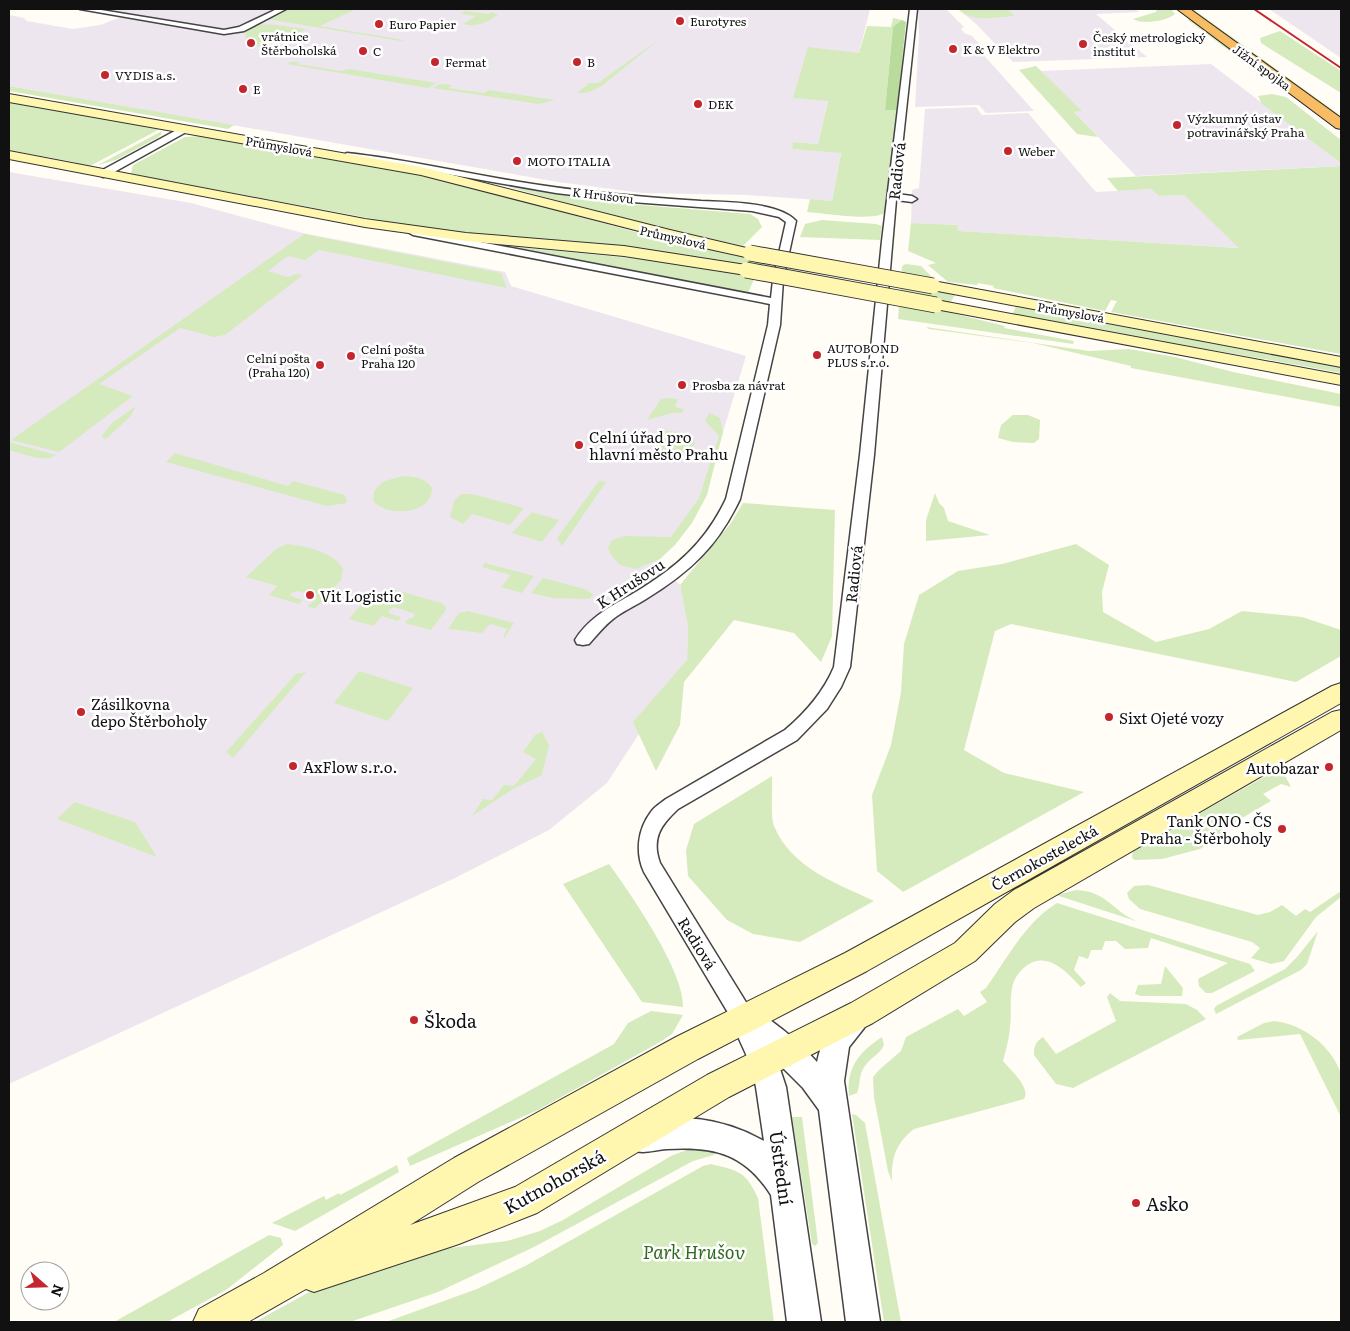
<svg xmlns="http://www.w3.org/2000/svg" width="1350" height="1331" font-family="Literata,serif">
<rect width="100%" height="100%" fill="#fffdf5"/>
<!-- industrial -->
<path fill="#eee6ef" d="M84,9H870L859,53L794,98L828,100L818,144L794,142L792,149L841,152L832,201L747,195L642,193L558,182L9,86V15L24,18L27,21L73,29L100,25L124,16Z
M918,9H946L964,27L961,29L964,33L972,36L985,50L980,51L1034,111L986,113L979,105L915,107L919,35Z
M958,9H1135L1139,12L1096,14L1147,57L1013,62L975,23Z
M1269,9H1341V58Z
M1211,64L1341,163V166L1136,176L1074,112L1081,111L1041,71Z
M976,107L982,115L1028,113L1096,192L1153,189L1159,196L1184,195L1240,248L959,231L957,225L911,223L912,190L919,188L925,109Z
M9,172L191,203L303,233L505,272L511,286L746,356L704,495L656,564L680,585L688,627L687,660L607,783L549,830L453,879L9,1084Z"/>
<!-- green -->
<path fill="#d5ebbd" d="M288,9H356L320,26L404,40L401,41L266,19Z
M958,9H1007L1015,16C996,17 972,23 958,9Z
M1157,9H1171L1175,14C1167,21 1142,25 1133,19L1156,12Z
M1189,9H1193L1341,116V120Z
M466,11L489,14L492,12L498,15C484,23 480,27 463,24L476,16L460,14Z
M893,18L902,20L893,27L885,110H897L886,212C874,222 823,213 807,212L810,199L832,201L841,153L792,149L793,142L818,144L828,101L793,98L808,47L859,53L867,26L891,27Z
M1189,18L1285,90L1279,88L1188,20Z
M256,24L277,25L306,29L293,36L282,35L260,46L255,45L256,40L246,41L245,30Z
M1280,31L1341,71V93L1261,43L1260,38Z
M661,38L603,85C594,90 587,94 577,93L589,83H598Z
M291,62H301L297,64L341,71L349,69L436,83L428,88L287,64Z
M1036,66L1082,111L1074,112L1098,137L1077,134L1019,70Z
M440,84L452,85L449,88L484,93L489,90L555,100L539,104L433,88Z
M9,86L234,125L228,129L9,91Z
M1272,94L1286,97L1341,140V163L1262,104L1258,96Z
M9,101L159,128L160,129L90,166L81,165L74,162L9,150Z
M162,131L161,135L157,138L116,160L98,165Z
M203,136L356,162L451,182L643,234L763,260L760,269L476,235L390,222L131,174L133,165L185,137Z
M1341,166V354L1111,312L1117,301L1111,300L1105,311L993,288L994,286L978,283L977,285L948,282L928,265L936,263L908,251L911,223L957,225L959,231L1239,248L1184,195L1159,196L1152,189L1118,191L1107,178Z
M509,187L628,204L750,214L758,219L762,227L743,246L638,223Z
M822,220L876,224L882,226L880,240L800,237L805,224Z
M304,234L501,273L507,288L319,250L305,260L288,256L268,271L288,277L296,274L303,275L225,335L214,337L180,328L99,384L133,396L59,452L11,440Z
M506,246L693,264L755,277L748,293Z
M906,264L921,266L935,280L916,287L955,295L950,303L935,309L1005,326L1004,328L1074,341L1073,344L898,319L902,266Z
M1016,306L1341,366V373C1232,352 1122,336 1012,316Z
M926,327L1089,351L1129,349L1175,357L1233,372L1341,394V407L1131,368V366L1033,343L929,329Z
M669,398L678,399L675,407L684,409L682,413H672L647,420L661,399Z
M136,406L130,417L106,439L101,437L112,423Z
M709,413L720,418L723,432L707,495L692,523L675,545L660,559L635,569L620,565L611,555L608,548L612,540L625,536L671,537L699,498L719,436L705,421Z
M1013,415H1028L1040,420L1039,439L1034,443L1013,442L998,438L1001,425Z
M665,431L681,432L693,438L695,444C681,458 673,457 655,453C655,443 657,437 665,431Z
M9,442L56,455C44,464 23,453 9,450Z
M175,453L288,486L293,481L345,495L347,503L327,506L166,462Z
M405,476C416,477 426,478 432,488C432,515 388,517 374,502C369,484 391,478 405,476Z
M599,481L606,482L562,546L557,538Z
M935,493L939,503L944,508L948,521L990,535L926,541V520Z
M461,494H472L524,508L510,525L472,514L463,524L450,517L454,501Z
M743,503L835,510L832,636L821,662L794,633L734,620L684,682L680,725L656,771L633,722L687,660L688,627L680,585L731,523Z
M532,512L559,520L542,542L512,533Z
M287,544C306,546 334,552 343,569L341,580L315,609L307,606L317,599L315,596L299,591L291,593V596L303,600L299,604L269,595L277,586L246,577L276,549Z
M1076,544L1109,565L1102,592L1103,612L1156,642L1209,629L1242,611L1302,617L1341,630V656L1296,682L1011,624L995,631L964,750L1004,773L1084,792L903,892L877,871L872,795L891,745L901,692L904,644L919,595L958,571L1002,564Z
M485,563L534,576L522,593L501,587L511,575L482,567Z
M543,578L585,589L594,595L589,599L553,598L531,593Z
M396,590L441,603L445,606L446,610L431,630L405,623L408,619L414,617L415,614L394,607L388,611L390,614L401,617L398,621L382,616L373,626L349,619C365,600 369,592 396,590Z
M468,611L514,623L504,638L503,637L507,629L490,624L482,633L448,629L459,613Z
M359,671L413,688L388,721L334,703Z
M306,672L233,758L226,752L296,674Z
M542,732L549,745L542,775L513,789L472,816L483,799L492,800L504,785L514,786L536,759L523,752L535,735Z
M1273,772L1285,776L1291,787L1281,784L1263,794L1271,801L1220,831L1222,834L1200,849L1162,859L1135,860L1132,858L1133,851Z
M772,776C773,789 770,816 774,826C791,868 838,884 874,901L800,942L753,934L727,920L688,876L686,850L694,824Z
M75,802L135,822L157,857L57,819Z
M609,864C630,893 685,972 683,1007L642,1002L563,884Z
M1148,885L1258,915L1270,912L1282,905L1296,916L1305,909L1310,912L1341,891V897L1316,917L1284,961L1271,964L1251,958L1260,948L1252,942L1140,909L1129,899L1127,893L1134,886Z
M1076,890C1106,891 1112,910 1136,921L1056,895Z
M1057,903L1250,964L1255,971L1212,993H1206L1199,986L1198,979L1228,963L1151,938L1148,948L1125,949L1116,941H1105L1102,950H1091L1088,959L1079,956L1074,970L1086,983L1081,987C1067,972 1047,950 1026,966C1020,971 1015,977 1013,984C1009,998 1012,1013 1010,1027C1009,1039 1006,1050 1003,1061C1011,1071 1031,1087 1024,1099L914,1129C895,1144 891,1159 892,1182L888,1171L874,1097L873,1077L879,1070L901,1051L906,1037L958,1009L964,1016L987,1002L980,992L986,988C1007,958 1026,922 1057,903Z
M1318,931L1307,964L1301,970L1216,1014L1214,1009L1216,1006L1285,969L1297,957Z
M1165,966L1183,988L1182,996H1141L1135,994L1138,985L1161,984Z
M1110,993L1120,1001L1186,1004L1197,1010L1206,1019L1073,1088L1056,1084L1034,1055C1034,1047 1035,1042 1043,1037L1056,1054L1116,1021L1107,997Z
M651,1011L683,1015L672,1034L660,1042L538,1110L410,1166L407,1158L614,1044L628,1023Z
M1274,1021C1303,1024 1332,1046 1341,1074C1345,1086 1341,1104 1341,1117L1300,1034L1238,1040L1237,1037L1264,1023Z
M882,1037L884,1045C880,1054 870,1058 865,1066C858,1075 861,1083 857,1093L849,1096C846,1068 859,1052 882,1037Z
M852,1114L856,1115L865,1123L901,1322H884Z
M792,1117H802L818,1243L815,1246L812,1244Z
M692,1148L716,1150L714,1155L693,1161L536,1246L438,1292L350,1322H255L311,1291L434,1250L507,1241L540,1231L563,1220L671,1156Z
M711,1164C738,1171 745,1170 758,1198L774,1322H386L477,1289L525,1266L703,1166Z
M397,1165L399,1172L295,1231L272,1223L324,1196L326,1200L339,1193L340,1195Z
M269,1235L281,1238L283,1245L226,1290L167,1322H114Z"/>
<!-- forest -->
<path fill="#b9dc9c" d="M902,20L906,22L897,110H885L893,27Z"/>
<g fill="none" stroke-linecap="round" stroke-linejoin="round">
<!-- minor casing -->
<g stroke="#444" stroke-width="3">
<path id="minor" d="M80,9H95L224,30L239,27L277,9H286L244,31L224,34Z
M910,9H917L897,194L912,196L917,199L912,202L896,200L874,455L850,667L841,687L827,709L797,740L678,809C661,825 651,838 660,863L752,1012L755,1019L752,1026L744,1029L736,1026L644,872C635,852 638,829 651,812C654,807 661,803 666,799L785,730C806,712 823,693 834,667L860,455L882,241Z
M347,153C405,159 462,173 520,182C580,192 640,197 701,201C726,202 779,202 796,221L783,280L780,325L740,499C718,546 690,572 646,599C635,606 623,611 613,619C604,626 597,635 589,644L583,645L577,644L575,640C589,617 612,606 634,593C676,568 705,543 726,499L768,325L770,304L413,235L408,232L413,229L771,298L773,280L786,222L779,217L752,211L632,202L556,193L390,164L344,158L342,156Z"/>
</g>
<!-- tertiary casing -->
<g stroke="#444" stroke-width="3">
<path id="tertiary" d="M184,126L188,127L190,129L188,131L107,176L103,177L97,173Z
M744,1006C770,1016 798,1041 817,1062C822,1039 832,1015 854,1006L864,1010L868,1019L864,1028L849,1047L844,1081L880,1322H846L819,1110L803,1088L778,1063L786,1087L821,1322H787L771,1195C745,1154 715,1146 667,1149C652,1150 644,1155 629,1149L625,1138L629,1127C673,1110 724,1118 764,1141L756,1087L750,1063L730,1019L734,1010Z"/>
</g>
<!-- secondary casing -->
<g stroke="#333" stroke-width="2">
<path id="secondary" d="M9,94L421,167L670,230L755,250L758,253L755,256L750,258L709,249L421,175L9,102Z
M9,151L365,219L466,233L624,246L746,265L752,267L754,270L752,273L746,275L624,256L466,241L365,227L9,159Z
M933,281L1341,357V367L927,289L925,286L927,283Z
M936,300L1341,375V385L930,308L928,305L930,302Z
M1341,683V703L867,971L698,1059L478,1182L410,1225L515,1187L707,1075L851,1003L955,943L995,904L1014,890L1332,712L1341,710V730L1034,908L1015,922L975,961L873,1023L729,1097L537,1213L459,1244L314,1292L306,1289L248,1322H193L199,1309L264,1273L454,1158L676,1037L845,953L1332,686Z"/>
</g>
<!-- trunk casing -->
<g stroke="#222" stroke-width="2">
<path id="trunk" d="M1177,9H1190L1341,118V129L1336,128Z"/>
</g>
<!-- minor -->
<use href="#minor" fill="#fff" fill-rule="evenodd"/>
<!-- tertiary -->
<use href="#tertiary" fill="#fff" fill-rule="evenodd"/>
<!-- secondary -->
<use href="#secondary" fill="#fff6b0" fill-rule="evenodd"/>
<!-- trunk -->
<use href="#trunk" fill="#f7bc64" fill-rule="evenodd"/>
<!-- rail -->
<path stroke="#c4262e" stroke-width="2" d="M1254,9L1341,68"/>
<!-- secondary-bridge casing -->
<g stroke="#333" stroke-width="17" stroke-linecap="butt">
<path id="secondary-bridge" d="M750,253L933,286
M746,270L936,305"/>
</g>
<!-- secondary-bridge -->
<use href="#secondary-bridge" stroke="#fff6b0" stroke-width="15"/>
</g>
<!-- markers -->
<g fill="#c4262e" stroke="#fff" stroke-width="2">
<circle cx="680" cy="21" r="5"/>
<circle cx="379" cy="24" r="5"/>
<circle cx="251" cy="43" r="5"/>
<circle cx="1083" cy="44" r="5"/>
<circle cx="953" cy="49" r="5"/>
<circle cx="363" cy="51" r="5"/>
<circle cx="435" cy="62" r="5"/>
<circle cx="577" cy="62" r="5"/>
<circle cx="105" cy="75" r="5"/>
<circle cx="243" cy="89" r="5"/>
<circle cx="698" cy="104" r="5"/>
<circle cx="1177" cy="125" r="5"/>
<circle cx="1008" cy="151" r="5"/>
<circle cx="517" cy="161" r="5"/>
<circle cx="817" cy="355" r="5"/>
<circle cx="351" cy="356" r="5"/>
<circle cx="320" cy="365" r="5"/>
<circle cx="682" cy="385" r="5"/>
<circle cx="579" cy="445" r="5"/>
<circle cx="310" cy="595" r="5"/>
<circle cx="81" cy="712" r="5"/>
<circle cx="1109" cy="717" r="5"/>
<circle cx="293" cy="766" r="5"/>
<circle cx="1329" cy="767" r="5"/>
<circle cx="1282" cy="829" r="5"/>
<circle cx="414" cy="1020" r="5"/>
<circle cx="1136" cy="1203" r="5"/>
</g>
<g text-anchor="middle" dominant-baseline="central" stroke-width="5" stroke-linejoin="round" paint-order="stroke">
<!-- far-poi labels -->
<g font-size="12" fill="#111" stroke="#fff" text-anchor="start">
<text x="690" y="21">Eurotyres</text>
<text x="389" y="24">Euro Papier</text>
<text x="261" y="36">vrátnice<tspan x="261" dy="14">Štěrboholská</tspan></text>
<text x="1093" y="37">Český metrologický<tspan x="1093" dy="14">institut</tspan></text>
<text x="963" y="49">K &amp; V Elektro</text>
<text x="373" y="51">C</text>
<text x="445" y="62">Fermat</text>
<text x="587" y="62">B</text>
<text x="115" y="75">VYDIS a.s.</text>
<text x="253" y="89">E</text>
<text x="708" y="104">DEK</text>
<text x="1187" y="118">Výzkumný ústav<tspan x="1187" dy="14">potravinářský Praha</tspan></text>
<text x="1018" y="151">Weber</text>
<text x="527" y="161">MOTO ITALIA</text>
<text x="827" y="348">AUTOBOND<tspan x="827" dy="14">PLUS s.r.o.</tspan></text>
<text x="361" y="349">Celní pošta<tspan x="361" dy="14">Praha 120</tspan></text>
<text x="310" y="358" text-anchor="end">Celní pošta<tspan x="310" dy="14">(Praha 120)</tspan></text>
<text x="692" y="385">Prosba za návrat</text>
</g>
<!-- far-street labels -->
<g font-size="12" fill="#111" stroke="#fff">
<text transform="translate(1262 67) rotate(36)">Jižní spojka</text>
<text transform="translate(279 146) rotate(10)">Průmyslová</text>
<text transform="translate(603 195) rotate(7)">K Hrušovu</text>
<text transform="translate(673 237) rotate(13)">Průmyslová</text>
<text transform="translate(1071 312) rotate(10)">Průmyslová</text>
</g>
<!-- street labels -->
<g font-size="15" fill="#111" stroke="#fff">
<text transform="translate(896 171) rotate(-84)">Radiová</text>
<text transform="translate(853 574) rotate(-84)">Radiová</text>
<text transform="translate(630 583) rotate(-33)">K Hrušovu</text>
<text transform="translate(1044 857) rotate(-29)">Černokostelecká</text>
<text transform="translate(698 943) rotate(58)">Radiová</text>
</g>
<!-- poi labels -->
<g font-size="15" fill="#111" stroke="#fff" text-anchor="start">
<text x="589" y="436">Celní úřad pro<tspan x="589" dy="17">hlavní město Prahu</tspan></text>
<text x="320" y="595">Vit Logistic</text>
<text x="91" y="703">Zásilkovna<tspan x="91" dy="17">depo Štěrboholy</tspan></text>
<text x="1119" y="717">Sixt Ojeté vozy</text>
<text x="303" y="766">AxFlow s.r.o.</text>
<text x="1319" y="767" text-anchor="end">Autobazar</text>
<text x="1272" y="820" text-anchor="end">Tank ONO - ČS<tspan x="1272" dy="17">Praha - Štěrboholy</tspan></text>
</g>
<!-- near-poi labels -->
<g font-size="18" fill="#111" stroke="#fff" text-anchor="start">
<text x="424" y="1020">Škoda</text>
<text x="1146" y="1203">Asko</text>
</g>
<!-- near-street labels -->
<g font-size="18" fill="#111" stroke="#fff">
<text transform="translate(782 1168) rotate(82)">Ústřední</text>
<text transform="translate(554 1181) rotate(-29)">Kutnohorská</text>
</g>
<!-- near-park labels -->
<g font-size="18" font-style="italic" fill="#2f6b1f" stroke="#fff">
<text x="694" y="1251">Park Hrušov</text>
</g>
</g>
<!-- border -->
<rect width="1350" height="1331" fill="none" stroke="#111111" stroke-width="20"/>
<!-- north arrow -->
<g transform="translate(45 1286) rotate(110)"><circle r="24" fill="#ffffff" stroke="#a0a0a0"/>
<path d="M0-4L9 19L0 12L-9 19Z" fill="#c4262e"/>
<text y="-8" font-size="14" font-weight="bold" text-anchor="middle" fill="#111111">N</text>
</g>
</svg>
